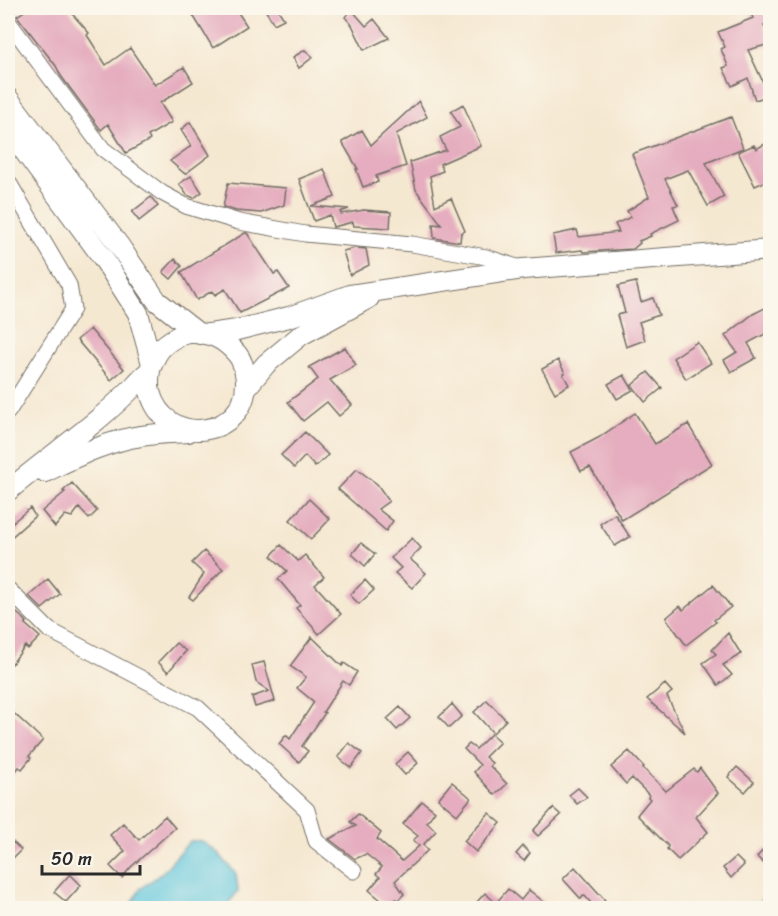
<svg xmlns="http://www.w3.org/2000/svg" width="778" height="916" font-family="Sriracha,sans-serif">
<rect width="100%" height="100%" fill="#fbf7ec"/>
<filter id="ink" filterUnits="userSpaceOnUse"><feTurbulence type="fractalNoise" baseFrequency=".0167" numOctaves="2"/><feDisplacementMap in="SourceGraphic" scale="12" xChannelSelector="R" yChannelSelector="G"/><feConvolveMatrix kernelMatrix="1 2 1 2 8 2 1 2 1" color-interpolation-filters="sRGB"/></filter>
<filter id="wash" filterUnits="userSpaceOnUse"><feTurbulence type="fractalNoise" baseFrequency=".008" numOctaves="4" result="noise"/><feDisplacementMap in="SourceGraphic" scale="24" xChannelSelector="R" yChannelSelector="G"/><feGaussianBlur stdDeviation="1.35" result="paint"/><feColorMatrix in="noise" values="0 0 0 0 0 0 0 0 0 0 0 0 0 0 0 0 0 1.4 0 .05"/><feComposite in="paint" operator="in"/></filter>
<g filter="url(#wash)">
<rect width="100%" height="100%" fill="#f5e8d1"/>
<!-- water -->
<path fill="#5fc6dc" stroke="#457884" stroke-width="1.5" d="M190,841H202L219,854L236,874L238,891L225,908H127L133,902L140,889L162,873Z
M770,887V908H757Z"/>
<g id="blocks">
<!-- building -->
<path fill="#e5adbf" d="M29,8H67L89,33L87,35L106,65L130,48L155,85L184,67L193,82L160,103L172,122L148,136L150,140L126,153L108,124L101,130L61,76L56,66L17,16Z
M198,8H235L247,26L213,48L191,12Z
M264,8H277L284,19L274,24Z
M748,8H762L770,23L764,25L770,44L748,50L763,82L771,80V95L755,100L748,78L732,86L723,68L728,66L721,49L725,47L718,32L753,18Z
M352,10L366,26L374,19L389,38L364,50L352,25L345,17Z
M305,50L313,57L299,68L293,57Z
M419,101L427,117L396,134L406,166L376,176L378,182L363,187L356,169H358L342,142L362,130L371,145Z
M463,104L481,146L440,164L443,171L430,176L435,206L451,198L465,231L461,233L460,242L434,238L433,224L442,225L416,190L410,162L446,150L440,137L460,127L451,111Z
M731,117L743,148L706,163L724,197L708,206L688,170L665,179L678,205L673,206L679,220L650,234L651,236L639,241L640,243L633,249L583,252L582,250L556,253L553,235L577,230L579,237L619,232L615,224L631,217L627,211L649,197L632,154Z
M190,122L210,155L185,174L170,161L191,146L181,130Z
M765,144L771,156V179L755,186L738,152L754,145L756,149Z
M324,169L335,197L311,206L349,209L340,212L341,214L364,210L391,212L390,228L354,226L353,222L333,227L330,215L314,221L299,179Z
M191,176L202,192L194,198L187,195L179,184Z
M228,183L286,188L284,205L261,213L236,211L223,207Z
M151,197L158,206L139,221L132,212Z
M245,233H247L274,274L278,272L289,288L240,313L225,289L215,295L212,291L197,300L181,272Z
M355,248L366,249L369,265L350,275L343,251Z
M175,259L182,266L171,279L163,272Z
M636,282L641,302L653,298L659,315L639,322L645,340L626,347L617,315L625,313L618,286Z
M771,305V331L748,343L756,358L731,372L724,360L737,352L725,336L753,314Z
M90,329L124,369L111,380L77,340Z
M697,342L711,363L686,379L673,358Z
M345,347L356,365L330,380L352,405L339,416L327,402L303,421L288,402L318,379L309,367Z
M558,360L565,373L563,374L569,385L555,393L542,369Z
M648,372L662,388L645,402L632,385Z
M624,375L633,390L617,399L608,384Z
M635,413L655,444L688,424L712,464L622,520L590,467L581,471L571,452L598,438Z
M305,432L328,455L315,467L305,456L294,468L281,455Z
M357,469L377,484L389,501L378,509L393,521L386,531L338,489Z
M72,483L97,511L89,519L79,508L72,517L65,515L55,527L42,511L65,492L63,491Z
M309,499L330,519L311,539L290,520Z
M30,508L35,516L8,540V526Z
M615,514L630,537L615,546L600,524Z
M412,538L421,548L410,559L426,573L412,588L395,573L401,568L391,558Z
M361,543L375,554L365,566L352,554Z
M281,545L298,561L305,555L324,577L315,585L341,614L319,634L296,608L300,605L278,579L287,571L271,556Z
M204,551L223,569L193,600L189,597L204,574L192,563Z
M48,579L60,594L42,609L29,596Z
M365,580L374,590L359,604L350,595Z
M713,585L731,607L714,620L716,622L686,645L666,618L680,606L683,610Z
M8,606L23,618L27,622L25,624L40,637L28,649L25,646L8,669Z
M728,633L741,654L723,665L732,675L718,685L703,663L716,654L712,650Z
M312,637L342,666L344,663L357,672L349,685L343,681L323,712L325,713L302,746L308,751L299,762L279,744L286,735L290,739L314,702L297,688L306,677L290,666Z
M176,643L186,651L168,672L158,662Z
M264,662L275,701L255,707L252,697L269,691L256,682L252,665Z
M665,684L672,692L667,696L685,733L647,699Z
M487,700L506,720L493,733L474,712Z
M452,704L462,716L449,728L439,717Z
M400,707L410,718L397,730L387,719Z
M8,708L43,740L29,756L31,758L22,769L19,767L8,781V766L12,760L8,756Z
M491,734L500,742L485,757L492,763L490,766L507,784L495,795L474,772L480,765L464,749L469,744L476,749Z
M349,743L362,753L351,768L338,757Z
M629,751L644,767L643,768L666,791L694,769L697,772L700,768L718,793L696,817L708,832L678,860L667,849L668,846L637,815L650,799L648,797L649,795L632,778L626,784L611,767Z
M408,752L418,763L405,775L395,764Z
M737,767L754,782L745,792L728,777Z
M452,782L471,798L457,815L438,799Z
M578,788L587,797L577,804L569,795Z
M422,801L435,811L427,822L436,831L423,845L428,850L395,881L404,894L397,901L396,899L389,907L369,890L380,877L376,874L382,867L366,854L355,859L329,839L356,826L350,822L358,814L381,833L377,839L402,861L419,846L413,840L418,836L403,824Z
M553,808L561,815L538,836L533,831Z
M489,813L501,823L476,852L464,841Z
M165,816L175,828L131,867L122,878L110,866L125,851L110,835L123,823L139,840Z
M13,842L21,850L8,863V847Z
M523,846L530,853L524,861L516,854Z
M765,848L771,853V870L757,857Z
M736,857L744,865L731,878L723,868Z
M575,867L605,900L596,909L584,895L581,899L563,879Z
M70,874L81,885L66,902L54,892Z
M508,889L521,900L529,890L544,902L538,909H484L477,902L485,893L496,903Z"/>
</g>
</g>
<g filter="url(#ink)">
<use href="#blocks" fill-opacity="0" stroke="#726d65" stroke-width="1.5"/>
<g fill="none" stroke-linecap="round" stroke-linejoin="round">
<!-- minor casing -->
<g stroke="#726d65" stroke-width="17">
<path id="minor" d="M8,21L103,149L162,193L186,206L239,222L305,234L412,244L486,257L520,268
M8,181L69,285L73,309L8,412
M8,589L49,630L198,708L307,810L316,841L354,871"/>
</g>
<!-- major casing -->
<g stroke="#726d65" stroke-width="22">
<path id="major" d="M8,98L118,244L157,301L199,334
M8,129L103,258L138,313L152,364
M209,334L237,330L289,317L350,295L523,269L770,250
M246,388L266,364L301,335L369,298
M45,472C76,457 107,441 141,436C157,433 173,433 188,432
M8,491C50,455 98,424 136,384C140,379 145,375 149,371C152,366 154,359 157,354C163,344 178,334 190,333C211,332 224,339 237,354C243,361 245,371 246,380C248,439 165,449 150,392C148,385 149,377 150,370"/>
</g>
<!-- minor -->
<use href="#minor" stroke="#fff" stroke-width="15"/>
<!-- major -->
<use href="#major" stroke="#fff" stroke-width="20"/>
</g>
</g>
<!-- margin -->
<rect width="778" height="916" fill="none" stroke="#fbf7ec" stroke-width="30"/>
<!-- scale -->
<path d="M42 865v9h98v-9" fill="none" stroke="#2b2b2b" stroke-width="3"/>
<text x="51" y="865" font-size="18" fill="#2b2b2b" stroke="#fbf7ec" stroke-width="4.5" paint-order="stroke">50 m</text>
</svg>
